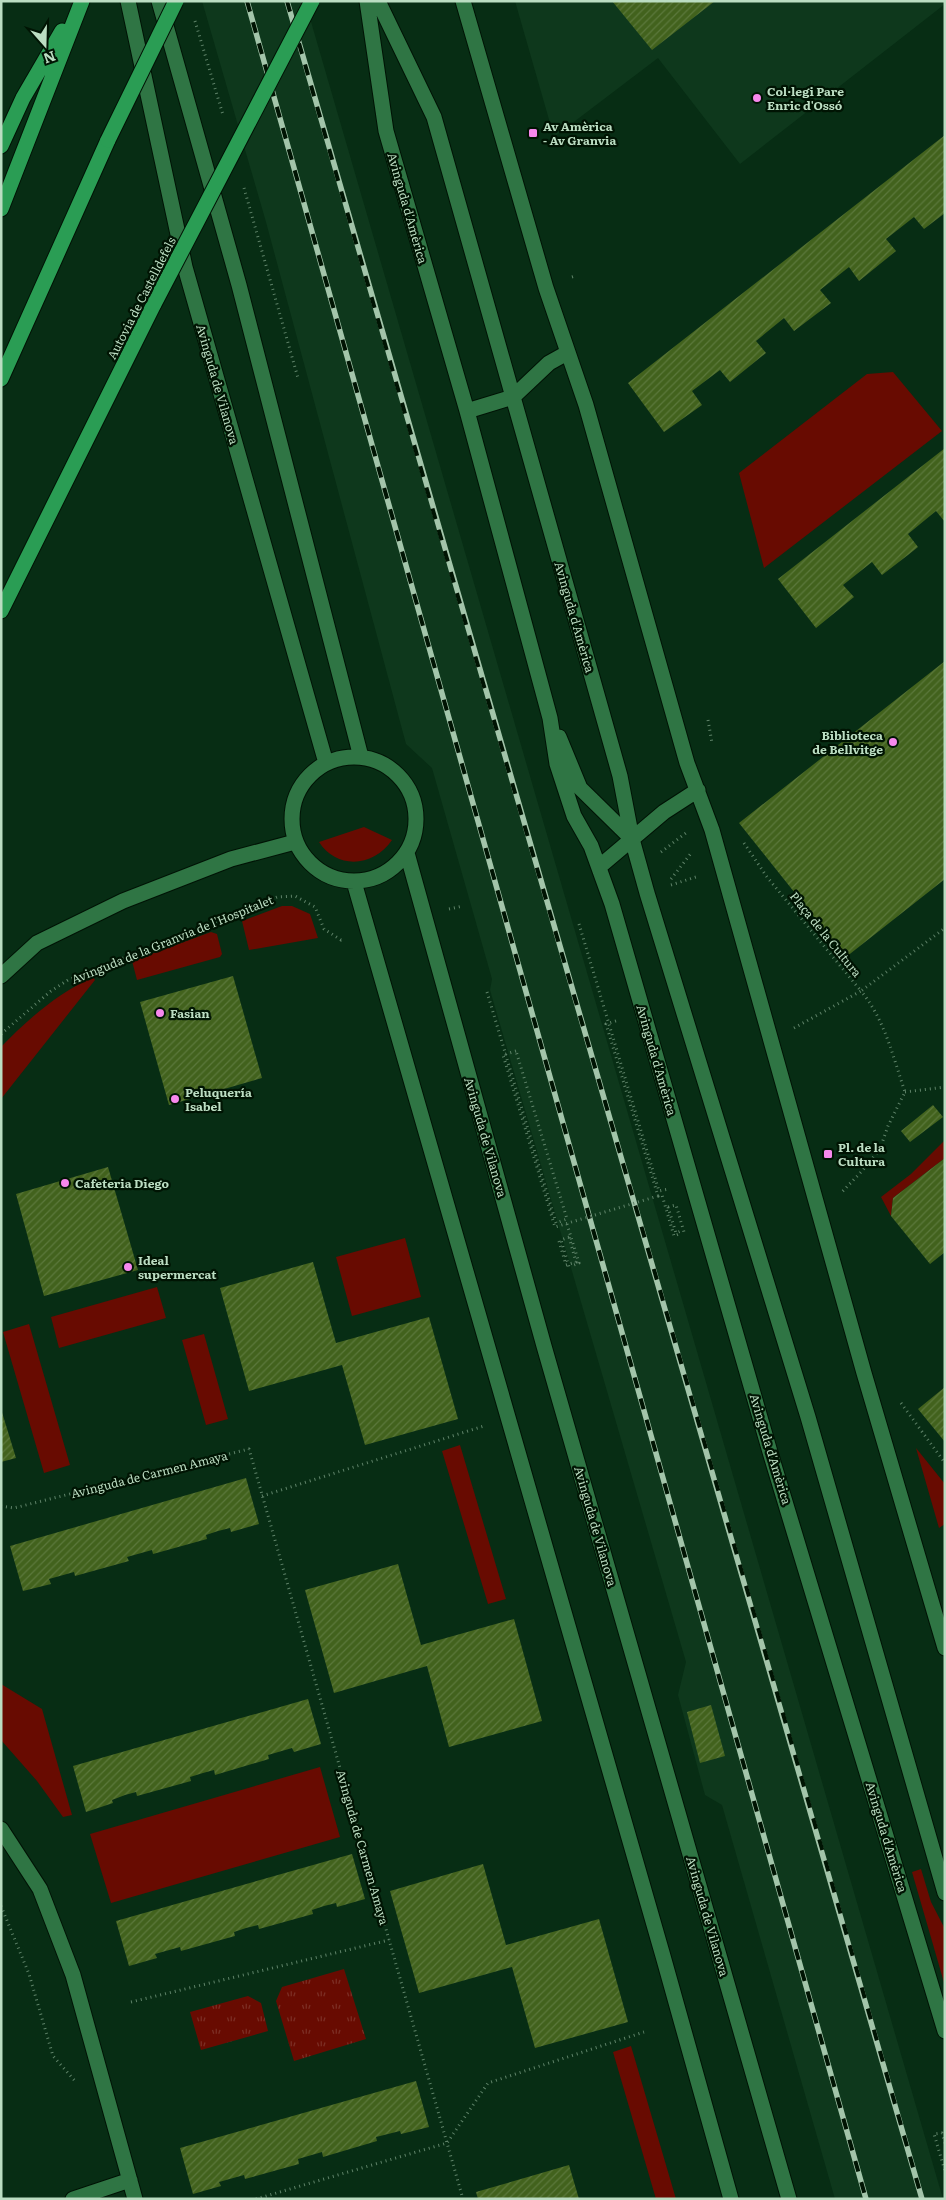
<svg xmlns="http://www.w3.org/2000/svg" width="946" height="2200" font-family="Literata,serif">
<defs>
<pattern id="park-tufts" width="24" height="20" patternUnits="userSpaceOnUse" patternTransform="scale(1.25)"><rect width="24" height="20" fill="#680b01"/><path d="M3 7l-1-3M5 7V3M7 7l1-3M15 17l-1-3M17 17v-4M19 17l1-3" fill="none" stroke="#7c2e24"/></pattern>
<pattern id="building-hatch" width="6" height="6" patternUnits="userSpaceOnUse" patternTransform="scale(1.25)"><rect width="6" height="6" fill="#42621d"/><path d="M-1 1l2-2M0 6l6-6M5 7l2-2" fill="none" stroke="#5b783c"/></pattern>
</defs>
<rect width="100%" height="100%" fill="#072d14"/>
<!-- built -->
<path fill="#0e381c" d="M202,1H305L943,2199H835L722,1805L705,1795L678,1695L686,1662L490,990L492,979L432,768L406,744L266,222Z
M515,1H945V4L740,164L658,58L554,137Z"/>
<!-- green -->
<path fill="#680b01" d="M893,372L942,431L764,568L739,473L867,374Z
M364,827L392,840C374,867 337,870 319,842Z
M282,906H292L310,914L318,938L249,950L242,921Z
M211,932L217,934L222,954L220,957L137,980L132,961Z
M93,977L95,980L1,1099V1047C28,1019 58,993 93,977Z
M945,1140V1158L893,1198L891,1216L881,1197L911,1174Z
M405,1238L421,1297L352,1316L336,1257Z
M157,1287L166,1318L59,1348L51,1317Z
M29,1324L70,1465L44,1473L3,1332Z
M204,1334L228,1419L206,1425L182,1340Z
M460,1445L506,1599L488,1604L442,1451Z
M916,1448L945,1484V1524L939,1528Z
M1,1684L42,1709L72,1815L63,1817L37,1781L1,1740Z
M320,1767L340,1837L111,1903L90,1834Z
M921,1869L931,1902L945,1929V1986L912,1872Z
M631,2046L676,2199H656L613,2052Z"/>
<!-- park -->
<path fill="url(#park-tufts)" d="M344,1969L366,2039L294,2061L276,2001L282,1987Z
M248,1996L261,2003L268,2031L201,2050L190,2012Z"/>
<!-- building -->
<path fill="url(#building-hatch)" d="M612,1H715L652,50Z
M945,135V213L924,229L914,217L886,239L896,251L859,281L849,267L820,290L831,303L794,331L784,318L756,341L766,353L730,382L720,370L692,391L702,405L664,432L628,383Z
M945,448V522L936,511L908,534L918,547L908,555L882,575L872,562L843,585L854,597L816,628L778,579Z
M945,661V879L846,957L739,823Z
M233,976L262,1078L169,1105L140,1002Z
M933,1105L943,1117L910,1142L901,1131Z
M945,1158V1252L930,1264L891,1216L893,1198Z
M108,1167L138,1270L44,1296L16,1194Z
M313,1262L336,1343L429,1317L458,1419L365,1445L342,1365L249,1391L220,1288Z
M945,1387V1442L918,1409Z
M1,1409L16,1458L1,1462Z
M246,1478L259,1524L231,1532L230,1528L218,1531L206,1535L207,1539L153,1554L152,1550L127,1557L129,1561L75,1576L74,1572L49,1579L51,1584L23,1591L10,1546Z
M398,1564L421,1645L514,1619L542,1721L449,1747L427,1666L334,1693L305,1590Z
M308,1699L321,1744L294,1752L292,1748L268,1755L269,1759L215,1775L214,1770L203,1773L190,1777L191,1781L137,1796L136,1792L125,1795L112,1800L113,1803L86,1812L73,1766Z
M711,1705L725,1756L700,1763L687,1712Z
M352,1854L365,1899L337,1907L336,1903L324,1906L312,1910L313,1914L259,1929L258,1925L246,1928L234,1932L235,1936L181,1951L180,1947L155,1954L157,1958L129,1966L116,1921Z
M483,1864L506,1945L599,1919L628,2022L535,2048L512,1967L419,1993L390,1891Z
M416,2081L429,2127L401,2134L400,2131L376,2137L377,2141L323,2157L322,2152L298,2159L299,2164L245,2179L244,2175L219,2182L221,2186L193,2194L180,2148Z
M569,2165L579,2199H478L476,2192Z"/>
<g fill="none" stroke-linecap="round" stroke-linejoin="round">
<!-- minor casing -->
<g stroke="#011305" stroke-width="17">
<path id="minor" d="M128,1L185,267L326,763
M159,1L239,285L361,757
M367,1L386,131L467,411L550,718L557,764L574,816L591,846L612,904L770,1452L945,2031
M378,1L434,117L620,776L632,839L647,893L808,1417L945,1893
M463,1L546,288L586,405L687,763L712,830L864,1373L945,1648
M467,411L513,397L549,363L567,353
M559,737L580,788L632,839
M292 819a62 62 0 1 1 124 0a62 62 0 1 1-124 0Z
M407,853L544,1346L789,2199
M599,867L664,812L698,790
M354,882L663,1956L731,2199
M1,976L37,943L123,901L231,859L295,842
M1,1829L40,1889L73,1975L135,2199
M73,2199L130,2180"/>
</g>
<!-- motorway casing -->
<g stroke="#011305" stroke-width="17">
<path id="motorway" d="M1,146L23,98L62,31
M1,209L82,1
M1,379L108,140
M1,611L154,304"/>
</g>
<!-- path -->
<path stroke="#5f8369" stroke-width="3" stroke-dasharray="1 4" stroke-linecap="butt" d="M195,21L223,115
M244,188L298,378
M572,277L575,276
M708,720L712,743
M744,843L767,877L861,991L945,928
M661,852L686,833
M671,879L692,852
M671,885L699,876
M449,909L463,906
M579,924L659,1191L669,1189
M487,992L556,1223L567,1219L516,1051
M794,1028L861,991C885,1020 893,1057 905,1092L888,1126L880,1149L863,1170L841,1193
M1,1034L51,991L68,980L277,897L295,896L315,907L324,929L341,940L344,938
M905,1092L945,1087
M658,1196L662,1195L674,1236L681,1233
M668,1207L676,1233L681,1231
M567,1224L579,1263L574,1265
M559,1241L566,1265L576,1262L569,1237
M901,1403L945,1463
M262,1496L484,1426
M1,1506L14,1508L249,1449L463,2199
M1,1906L29,1974L53,2056L75,2081
M131,2002L389,1940
M945,2143L942,2133L934,2134L945,2171
M256,2199L447,2143L488,2083L644,2032"/>
<!-- minor -->
<use href="#minor" stroke="#2f7544" stroke-width="15"/>
<!-- motorway -->
<use href="#motorway" stroke="#2a9d54" stroke-width="15"/>
<!-- rail casing -->
<g stroke="#a3c5aa" stroke-width="5.5">
<path id="rail" d="M247,1L866,2199
M287,1C495,735 714,1465 922,2199"/>
</g>
<!-- rail -->
<use href="#rail" stroke="#001403" stroke-width="4" stroke-dasharray="11" stroke-linecap="butt"/>
<!-- motorway-bridge casing -->
<g stroke="#011305" stroke-width="17" stroke-linecap="butt">
<path id="motorway-bridge" d="M108,140L176,1
M154,304L312,1"/>
</g>
<!-- path-bridge -->
<path stroke="#5f8369" stroke-width="3" stroke-dasharray="1 4" stroke-linecap="butt" d="M516,1051L503,1055L555,1227L658,1196L606,1024L619,1020
M668,1207L676,1205L684,1232
M569,1237L561,1240L569,1267"/>
<!-- motorway-bridge -->
<use href="#motorway-bridge" stroke="#2a9d54" stroke-width="15"/>
</g>
<!-- markers -->
<g fill="#f788ec" stroke="#001403" stroke-width="2">
<circle cx="757" cy="98" r="5"/>
<rect x="528" y="128" width="10" height="10" rx="2.5"/>
<circle cx="893" cy="742" r="5"/>
<circle cx="160" cy="1013" r="5"/>
<circle cx="175" cy="1099" r="5"/>
<rect x="823" y="1149" width="10" height="10" rx="2.5"/>
<circle cx="65" cy="1183" r="5"/>
<circle cx="128" cy="1267" r="5"/>
</g>
<g text-anchor="middle" dominant-baseline="central" stroke-width="4.5" stroke-linejoin="round" paint-order="stroke">
<!-- poi labels -->
<g font-size="12" font-weight="bold" fill="#bbddc2" stroke="#001403" text-anchor="start">
<text x="767" y="91">Col·legi Pare<tspan x="767" dy="14">Enric d'Ossó</tspan></text>
<text x="543" y="126">Av Amèrica<tspan x="543" dy="14">- Av Granvia</tspan></text>
<text x="883" y="735" text-anchor="end">Biblioteca<tspan x="883" dy="14">de Bellvitge</tspan></text>
<text x="170" y="1013">Fasian</text>
<text x="185" y="1092">Peluquería<tspan x="185" dy="14">Isabel</tspan></text>
<text x="838" y="1147">Pl. de la<tspan x="838" dy="14">Cultura</tspan></text>
<text x="75" y="1183">Cafeteria Diego</text>
<text x="138" y="1260">Ideal<tspan x="138" dy="14">supermercat</tspan></text>
</g>
<!-- street labels -->
<g font-size="12" fill="#bbddc2" stroke="#001403">
<text transform="translate(408 208) rotate(74)">Avinguda d'Amèrica</text>
<text transform="translate(141 298) rotate(-63)">Autovia de Castelldefels</text>
<text transform="translate(218 384) rotate(74)">Avinguda de Vilanova</text>
<text transform="translate(575 617) rotate(74)">Avinguda d'Amèrica</text>
<text transform="translate(826 934) rotate(51)">Plaça de la Cultura</text>
<text transform="translate(172 939) rotate(-22)">Avinguda de la Granvia de l'Hospitalet</text>
<text transform="translate(657 1060) rotate(74)">Avinguda d'Amèrica</text>
<text transform="translate(486 1137) rotate(74)">Avinguda de Vilanova</text>
<text transform="translate(771 1449) rotate(73)">Avinguda d'Amèrica</text>
<text transform="translate(149 1474) rotate(-14)">Avinguda de Carmen Amaya</text>
<text transform="translate(596 1526) rotate(74)">Avinguda de Vilanova</text>
<text transform="translate(887 1837) rotate(73)">Avinguda d'Amèrica</text>
<text transform="translate(363 1847) rotate(74)">Avinguda de Carmen Amaya</text>
<text transform="translate(708 1916) rotate(74)">Avinguda de Vilanova</text>
</g>
</g>
<!-- border -->
<rect width="946" height="2200" fill="none" stroke="#bbddc2" stroke-width="5"/>
<!-- north arrow -->
<g transform="translate(45 45) rotate(160)" stroke="#001403" stroke-width="4" paint-order="stroke">
<path d="M0-4L9 19L0 12L-9 19Z" fill="#bbddc2"/>
<text y="-8" font-size="14" font-weight="bold" text-anchor="middle" fill="#bbddc2">N</text>
</g>
</svg>
